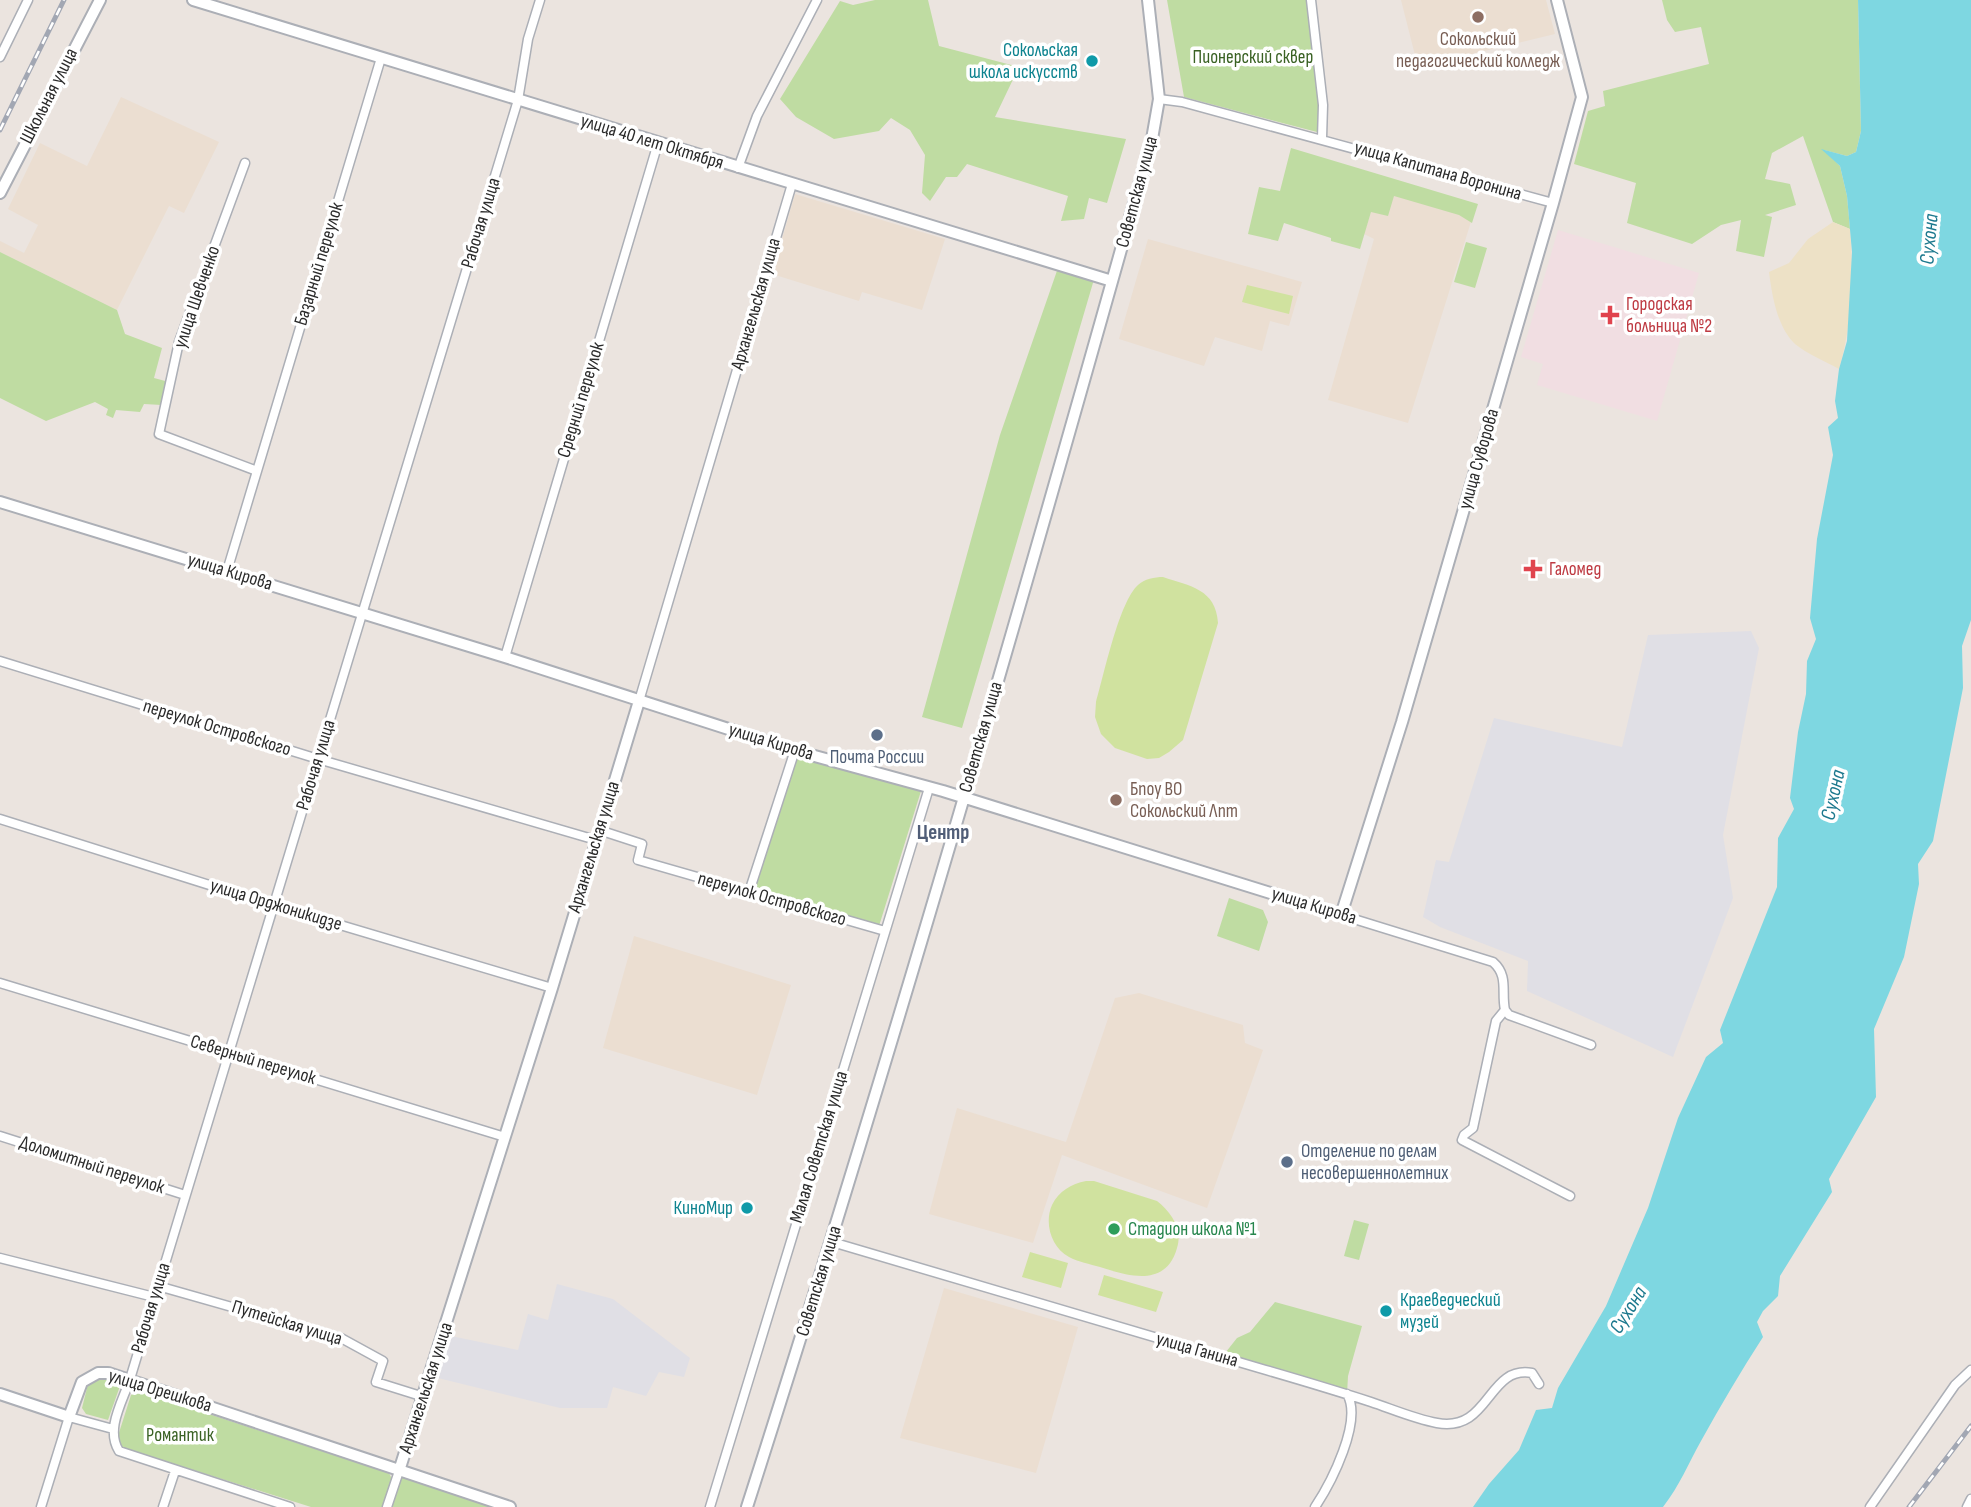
<svg xmlns="http://www.w3.org/2000/svg" width="1971" height="1507" font-family="'Sofia Sans Condensed',sans-serif">
<rect width="100%" height="100%" fill="#ebe4df"/>
<!-- industrial -->
<path fill="#e0dfe5" d="M1751,631L1759,648L1723,835L1733,898L1673,1057L1527,991L1528,961L1440,927L1423,917L1436,860L1449,862L1494,718L1622,747L1648,635Z
M557,1284L613,1299L690,1358L684,1377L659,1372L646,1396L613,1387L607,1408H560L438,1378L451,1336L518,1350L528,1314L548,1320Z"/>
<!-- education -->
<path fill="#ebded1" d="M1401,0H1546L1555,34L1418,67Z
M121,97L219,142L184,213L169,206L117,310L0,252V241L24,253L38,225L8,209L40,143L87,166Z
M1380,184L1475,209L1408,423L1328,400L1374,239L1364,234Z
M795,194L945,239L922,310L862,292L859,301L772,274Z
M1148,239L1302,282L1289,326L1270,321L1262,351L1215,337L1204,366L1119,339Z
M634,936L791,985L757,1095L603,1048Z
M1139,993L1243,1025L1245,1043L1263,1050L1207,1208L1062,1155L1033,1243L929,1214L957,1108L1066,1142L1115,998Z
M944,1288L1078,1327L1036,1473L900,1438Z"/>
<!-- medical -->
<path fill="#f1dee2" d="M1558,230L1699,273L1657,421L1537,385L1543,364L1521,357Z"/>
<!-- green -->
<path fill="#bfdca2" d="M875,0H928L939,46L1019,67L995,117L1126,139L1107,203L1089,198L1084,219L1061,221L1068,196L967,164L957,177H946L930,201L922,193L925,155L910,130L891,118L879,131L834,139L796,117L780,99L840,1L853,5Z
M1167,0H1308L1320,105L1317,132L1184,97Z
M1662,0H1858L1861,131L1856,152L1847,156L1824,150L1840,166L1847,196L1850,229L1833,222L1803,136L1772,153L1765,179L1790,184L1796,205L1765,215L1772,217L1764,257L1736,251L1741,220L1721,225L1692,244L1627,223L1636,183L1574,164L1588,111L1605,106L1603,91L1709,64L1701,27L1675,32L1667,20Z
M1291,148L1478,204L1472,223L1459,215L1394,196L1388,216L1371,212L1360,249L1331,241V238L1284,223L1278,241L1248,234L1259,187L1280,191Z
M1466,242L1487,248L1475,288L1454,282Z
M0,252L117,310L125,334L162,348L154,378L169,382L162,405L144,404L140,412L116,410L113,418L106,415L108,409L95,402L46,421L0,398Z
M1059,265L1095,276L962,728L922,717L1000,435Z
M797,757L921,791L879,926L752,888Z
M1229,898L1263,910L1268,922L1259,951L1217,936Z
M1354,1220L1369,1224L1359,1260L1344,1256Z
M1275,1302L1362,1326L1348,1376L1347,1394L1222,1357L1237,1338L1250,1332Z
M98,1376L120,1386L108,1420L86,1414L82,1408L89,1380Z
M139,1391L389,1473L392,1479L382,1507H311L120,1447L117,1439L131,1395Z
M401,1477L492,1507H391Z"/>
<!-- sand -->
<path fill="#ede1c6" d="M1833,222L1850,229C1854,274 1852,325 1839,369C1825,361 1807,354 1795,344C1777,327 1772,295 1769,272L1789,263L1808,239Z"/>
<!-- pitch -->
<path fill="#d0e29f" d="M1247,285L1293,296L1289,314L1242,302Z
M1163,577C1190,586 1216,589 1218,623L1183,740L1169,752L1159,758L1147,759L1115,748L1101,734L1095,717L1096,702C1104,675 1119,602 1138,585C1144,579 1155,577 1163,577Z
M1086,1181H1094L1157,1201C1171,1212 1183,1229 1177,1248C1166,1288 1128,1276 1100,1267C1090,1264 1078,1262 1069,1257C1051,1247 1044,1223 1052,1205C1059,1191 1071,1184 1086,1181Z
M1030,1252L1068,1263L1061,1288L1022,1277Z
M1104,1275L1163,1292L1156,1312L1098,1295Z"/>
<!-- water -->
<path fill="#7ed7e1" d="M1858,0H1971V620L1962,646L1963,688L1933,841L1918,864L1919,884L1904,957L1874,1029L1876,1097L1829,1179L1832,1192L1780,1276L1778,1296L1763,1311L1757,1322L1763,1337C1741,1371 1721,1405 1701,1441C1688,1464 1680,1485 1663,1507H1473L1489,1484L1519,1450L1536,1410L1552,1408L1558,1388L1606,1306L1648,1208L1678,1118L1706,1057L1723,1043L1720,1030L1777,887L1778,838L1794,809L1790,798L1798,732L1806,694L1807,661L1816,639L1810,618L1817,539L1833,455L1828,427L1838,418L1835,401L1839,369L1847,341L1852,252L1847,196L1840,166L1821,149L1847,156L1856,152L1861,131Z"/>
<g fill="none" stroke-linecap="round" stroke-linejoin="round">
<!-- street casing -->
<g stroke="#acafb6" stroke-width="11">
<path id="street" d="M1311,0L1323,105L1322,138
M0,57L28,0
M1159,99L1182,102L1553,203
M245,163L179,342L159,434L257,471
M738,168L757,116L817,0
M227,571L381,58
M505,657L658,143
M0,661L318,759L596,840
M639,701L792,184
M0,819L273,905L552,988
M599,830L642,844L638,860L885,931
M749,892L795,750
M1341,915L1493,962C1509,976 1501,992 1505,1010
M0,983L505,1137
M1505,1010L1496,1021L1473,1128L1464,1135L1462,1140L1570,1196
M1505,1010L1509,1015L1591,1045
M0,1136L185,1195
M832,1242C975,1284 1117,1326 1259,1368C1297,1379 1334,1390 1371,1402C1392,1409 1415,1419 1437,1423C1490,1433 1487,1365 1532,1373L1539,1384
M0,1258L154,1297
M158,1286L341,1338L383,1361L376,1382L424,1397
M41,1507L69,1417L113,1429
M163,1507L175,1471
M290,1507L119,1451C105,1429 123,1401 130,1379L518,100L528,39L540,0
M387,1507L399,1471
M710,1507L929,788
M1315,1507C1331,1483 1363,1421 1347,1394
M1870,1507L1955,1385L1971,1370
M1967,1507L1971,1499"/>
</g>
<!-- secondary casing -->
<g stroke="#acafb6" stroke-width="14">
<path id="secondary" d="M193,0L1112,281
M0,193L100,0
M0,502L505,657L800,752L943,791L1341,915L1402,722L1553,203L1582,97L1557,0
M0,1394L69,1417L82,1382L98,1373H108L510,1507
M399,1471L552,988L639,701
M747,1507C892,1054 1024,597 1152,139L1159,99L1148,0"/>
</g>
<!-- street -->
<use href="#street" stroke="#fff" stroke-width="8"/>
<!-- secondary -->
<use href="#secondary" stroke="#fff" stroke-width="10"/>
<!-- rail casing -->
<g stroke="#a2a7b3" stroke-width="5">
<path id="rail" d="M0,130L64,0
M1909,1507L1971,1426"/>
</g>
<!-- rail -->
<use href="#rail" stroke="#fff" stroke-width="2.5" stroke-dasharray="8" stroke-linecap="butt"/>
</g>
<!-- markers -->
<g fill="#8d6e63" stroke="#fff" stroke-width="2.5">
<circle cx="1478" cy="17" r="7"/>
<circle cx="1116" cy="800" r="7"/>
</g>
<g fill="#0f9aa8" stroke="#fff" stroke-width="2.5">
<circle cx="1092" cy="61" r="7"/>
<circle cx="747" cy="1208" r="7"/>
<circle cx="1386" cy="1311" r="7"/>
</g>
<g fill="#e0444e" stroke="#fff" stroke-width="2.5">
<path d="M1606.5 304.5h7v7h7v7h-7v7h-7v-7h-7v-7h7z"/>
<path d="M1529.5 558.5h7v7h7v7h-7v7h-7v-7h-7v-7h7z"/>
</g>
<g fill="#5c6f8a" stroke="#fff" stroke-width="2.5">
<circle cx="877" cy="735" r="7"/>
<circle cx="1287" cy="1162" r="7"/>
</g>
<circle fill="#2e9e5b" stroke="#fff" stroke-width="2.5" cx="1114" cy="1229" r="7"/>
<g text-anchor="middle" dominant-baseline="central" stroke-width="7" stroke-linejoin="round" paint-order="stroke">
<!-- education labels -->
<g font-size="19" fill="#785e54" stroke="#fff">
<text x="1478" y="39">Сокольский<tspan x="1478" dy="22">педагогический колледж</tspan></text>
<text x="1130" y="789" text-anchor="start">Бпоу ВО<tspan x="1130" dy="22">Сокольский Лпт</tspan></text>
</g>
<!-- culture labels -->
<g font-size="19" fill="#0d838f" stroke="#fff" text-anchor="end">
<text x="1078" y="50">Сокольская<tspan x="1078" dy="22">школа искусств</tspan></text>
<text x="733" y="1208">КиноМир</text>
<text x="1400" y="1300" text-anchor="start">Краеведческий<tspan x="1400" dy="22">музей</tspan></text>
</g>
<!-- park labels -->
<g font-size="19" fill="#396123" stroke="#fff">
<text x="1253" y="57">Пионерский сквер</text>
<text x="180" y="1435">Романтик</text>
</g>
<!-- street labels -->
<g font-size="19" fill="#2b2b2b" stroke="#fff">
<text transform="translate(49 96) rotate(-63)">Школьная улица</text>
<text transform="translate(652 142) rotate(17)">улица 40 лет Октября</text>
<text transform="translate(1438 171) rotate(16)">улица Капитана Воронина</text>
<text transform="translate(1137 192) rotate(-75)">Советская улица</text>
<text transform="translate(481 223) rotate(-73)">Рабочая улица</text>
<text transform="translate(319 264) rotate(-73)">Базарный переулок</text>
<text transform="translate(197 297) rotate(-71)">улица Шевченко</text>
<text transform="translate(756 304) rotate(-74)">Архангельская улица</text>
<text transform="translate(581 400) rotate(-73)">Средний переулок</text>
<text transform="translate(1479 459) rotate(-74)">улица Суворова</text>
<text transform="translate(230 572) rotate(17)">улица Кирова</text>
<text transform="translate(217 728) rotate(17)">переулок Островского</text>
<text transform="translate(981 737) rotate(-74)">Советская улица</text>
<text transform="translate(771 742) rotate(17)">улица Кирова</text>
<text transform="translate(316 765) rotate(-73)">Рабочая улица</text>
<text transform="translate(594 847) rotate(-73)">Архангельская улица</text>
<text transform="translate(772 899) rotate(16)">переулок Островского</text>
<text transform="translate(276 905) rotate(17)">улица Орджоникидзе</text>
<text transform="translate(1314 906) rotate(17)">улица Кирова</text>
<text transform="translate(253 1060) rotate(17)">Северный переулок</text>
<text transform="translate(819 1147) rotate(-73)">Малая Советская улица</text>
<text transform="translate(92 1165) rotate(18)">Доломитный переулок</text>
<text transform="translate(819 1281) rotate(-73)">Советская улица</text>
<text transform="translate(151 1308) rotate(-73)">Рабочая улица</text>
<text transform="translate(287 1323) rotate(17)">Путейская улица</text>
<text transform="translate(1197 1350) rotate(16)">улица Ганина</text>
<text transform="translate(426 1388) rotate(-72)">Архангельская улица</text>
<text transform="translate(160 1391) rotate(17)">улица Орешкова</text>
</g>
<!-- health labels -->
<g font-size="19" fill="#be3a42" stroke="#fff" text-anchor="start">
<text x="1626" y="304">Городская<tspan x="1626" dy="22">больница №2</tspan></text>
<text x="1549" y="569">Галомед</text>
</g>
<!-- service labels -->
<g font-size="19" fill="#4e5e75" stroke="#fff">
<text x="877" y="757">Почта России</text>
<text x="1301" y="1151" text-anchor="start">Отделение по делам<tspan x="1301" dy="22">несовершеннолетних</tspan></text>
</g>
<!-- leisure labels -->
<g font-size="19" fill="#27864d" stroke="#fff" text-anchor="start">
<text x="1128" y="1229">Стадион школа №1</text>
</g>
<!-- water labels -->
<g font-size="21" font-style="italic" fill="#1d798e" stroke="#fff">
<text transform="translate(1929 239) rotate(-85)">Сухона</text>
<text transform="translate(1833 795) rotate(-78)">Сухона</text>
<text transform="translate(1628 1310) rotate(-58)">Сухона</text>
</g>
<!-- neighbourhood labels -->
<g font-size="21" font-weight="bold" fill="#505d77" stroke="#fff">
<text x="943" y="832">Центр</text>
</g>
</g>
</svg>
